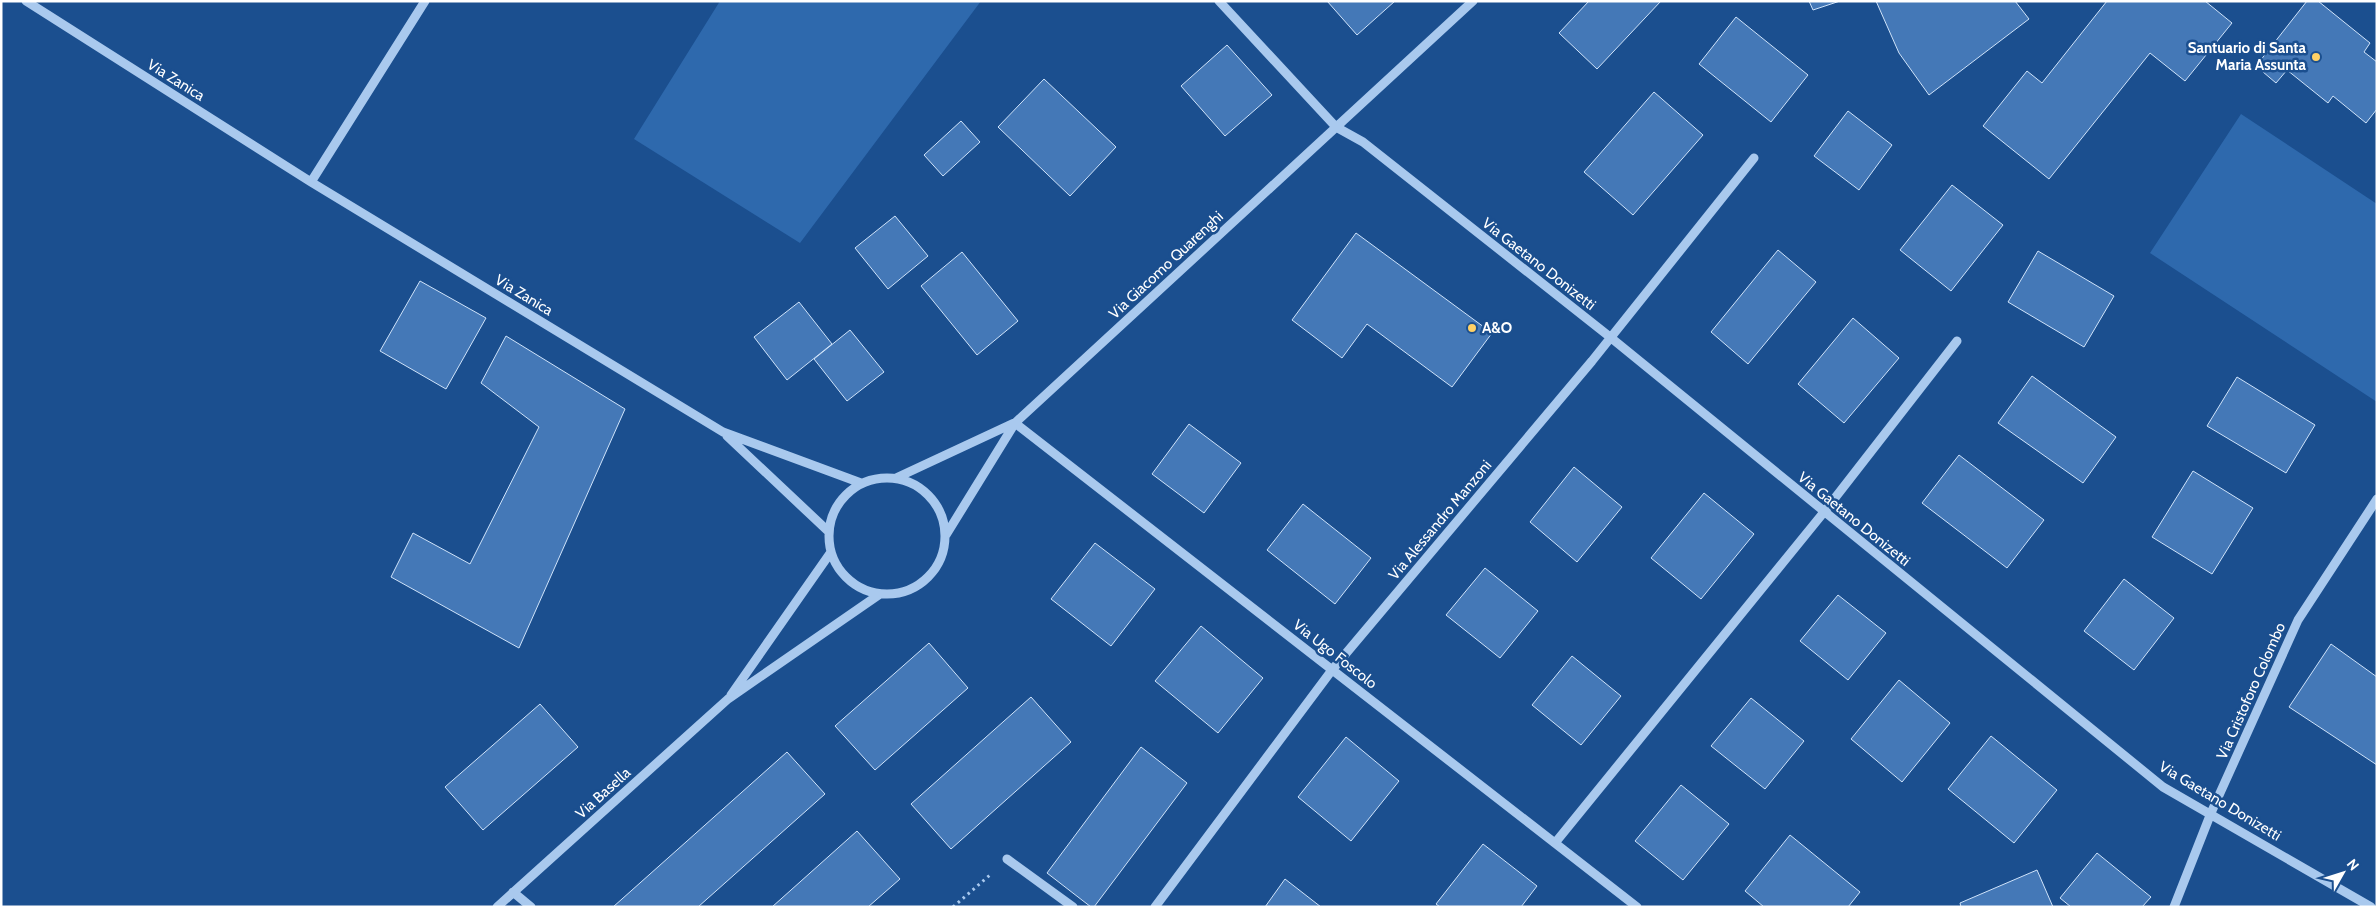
<svg xmlns="http://www.w3.org/2000/svg" width="2378" height="908" font-family="Cabin,sans-serif">
<rect width="100%" height="100%" fill="#1b4f8f"/>
<!-- green -->
<path fill="#2e69ad" d="M720,1H981L800,243L634,139Z
M2241,114L2377,204V402L2150,253Z"/>
<!-- building -->
<path fill="#4478b7" stroke="#cfe3fa" d="M1327,1H1395L1357,35Z
M1589,1H1661L1597,69L1559,33Z
M1809,1H1840L1813,10Z
M1876,1H2015L2029,19L1929,95L1899,53Z
M2107,1H2205L2232,23L2185,81L2150,53L2049,179L1983,126L2027,71L2042,83Z
M2307,1H2318L2370,43L2364,52L2377,62V109L2366,123L2333,96L2328,103L2287,70L2276,83L2256,66Z
M1736,17L1808,75L1771,122L1699,64Z
M1227,45L1272,95L1225,136L1181,86Z
M1044,79L1116,147L1070,196L998,127Z
M1654,92L1703,135L1633,215L1584,172Z
M1848,111L1892,145L1859,190L1814,156Z
M961,121L980,142L943,176L924,155Z
M1952,185L2003,225L1951,291L1900,250Z
M895,216L928,256L888,289L855,248Z
M1356,233L1492,333L1452,387L1367,324L1342,358L1292,320Z
M1778,250L1816,282L1748,364L1711,332Z
M2038,251L2114,296L2084,347L2008,302Z
M962,252L1018,321L977,355L921,286Z
M420,281L486,318L446,389L380,351Z
M799,302L832,344L787,380L754,337Z
M1853,318L1899,358L1844,423L1798,384Z
M850,330L884,372L847,401L814,359Z
M506,336L625,409L519,648L391,577L413,533L470,564L539,427L481,383Z
M2032,376L2116,437L2083,483L1998,423Z
M2237,377L2315,425L2286,473L2207,426Z
M1189,424L1241,463L1204,513L1152,474Z
M1959,455L2044,520L2007,568L1922,503Z
M1574,467L1622,507L1577,562L1530,522Z
M2193,471L2253,508L2212,574L2152,537Z
M1704,493L1754,534L1701,599L1651,558Z
M1303,504L1371,558L1335,604L1267,550Z
M1095,543L1155,589L1111,646L1051,599Z
M1485,568L1538,611L1500,658L1446,615Z
M2124,579L2174,618L2134,670L2084,631Z
M1838,595L1886,633L1848,680L1800,641Z
M1201,626L1263,678L1218,733L1155,681Z
M929,643L968,688L875,770L835,726Z
M2331,644L2377,677V765L2289,707Z
M1572,656L1621,696L1581,745L1532,705Z
M1899,680L1950,723L1902,782L1851,739Z
M1031,697L1071,742L951,849L911,804Z
M1751,698L1804,741L1765,789L1711,746Z
M540,704L578,747L483,830L445,787Z
M1991,736L2057,790L2014,843L1948,789Z
M1346,737L1399,781L1351,841L1298,797Z
M1141,747L1187,783L1094,907H1091L1047,873Z
M787,752L825,794L698,907H613Z
M1681,785L1729,824L1683,880L1635,841Z
M857,831L900,879L868,907H772Z
M1790,835L1860,892L1848,907H1764L1745,891Z
M1483,844L1537,886L1521,907H1440L1436,904Z
M2097,853L2151,897L2142,907H2071L2060,898Z
M2037,870L2053,907H1961L1960,903Z
M1285,879L1321,907H1265Z"/>
<g fill="none" stroke-linecap="round" stroke-linejoin="round">
<!-- path -->
<path stroke="#a9c9ee" stroke-width="3" stroke-dasharray="2.5 4" stroke-linecap="butt" d="M953,907L990,875"/>
<!-- minor -->
<path stroke="#a9c9ee" stroke-width="9" d="M26,1L311,182L723,432L861,483
M1219,1L1336,127L1363,142L1610,337L2163,787L2371,907
M311,182L425,1
M1015,423L1637,907
M727,436L829,532
M829 536a58 58 0 1 1 116 0a58 58 0 1 1-116 0Z
M896,478L1014,423
M946,535L1015,423L1473,1
M731,695L831,552
M1555,843L1824,512L1957,341
M1007,859L1073,907
M513,892L531,907
M497,907L728,699L880,594
M1155,907L1332,670L1592,361L1754,158
M2174,907L2211,813L2298,620L2377,499"/>
</g>
<!-- markers -->
<g fill="#ffd166" stroke="#1b4f8f" stroke-width="2">
<circle cx="2316" cy="57" r="5"/>
<circle cx="1472" cy="328" r="5"/>
</g>
<g text-anchor="middle" dominant-baseline="central" stroke-width="5" stroke-linejoin="round" paint-order="stroke">
<!-- poi labels -->
<g font-size="15" font-weight="bold" fill="#fff" stroke="#1b4f8f" text-anchor="end">
<text x="2306" y="48">Santuario di Santa<tspan x="2306" dy="17">Maria Assunta</tspan></text>
<text x="1482" y="328" text-anchor="start">A&amp;O</text>
</g>
<!-- street labels -->
<g font-size="15" fill="#fff" stroke="#1b4f8f">
<text transform="translate(176 80) rotate(32)">Via Zanica</text>
<text transform="translate(1539 264) rotate(38)">Via Gaetano Donizetti</text>
<text transform="translate(1166 265) rotate(-43)">Via Giacomo Quarenghi</text>
<text transform="translate(524 295) rotate(31)">Via Zanica</text>
<text transform="translate(1854 519) rotate(39)">Via Gaetano Donizetti</text>
<text transform="translate(1440 520) rotate(-50)">Via Alessandro Manzoni</text>
<text transform="translate(1335 654) rotate(38)">Via Ugo Foscolo</text>
<text transform="translate(2251 691) rotate(-66)">Via Cristoforo Colombo</text>
<text transform="translate(603 793) rotate(-42)">Via Basella</text>
<text transform="translate(2220 801) rotate(31)">Via Gaetano Donizetti</text>
</g>
</g>
<!-- border -->
<rect width="2378" height="908" fill="none" stroke="#ffffff" stroke-width="5"/>
<!-- north arrow -->
<g transform="translate(2343 873) rotate(51)" stroke="#1b4f8f" stroke-width="4" paint-order="stroke">
<path d="M0-4L9 19L0 12L-9 19Z" fill="#ffffff"/>
<text y="-8" font-size="14" font-weight="bold" text-anchor="middle" fill="#ffffff">N</text>
</g>
</svg>
